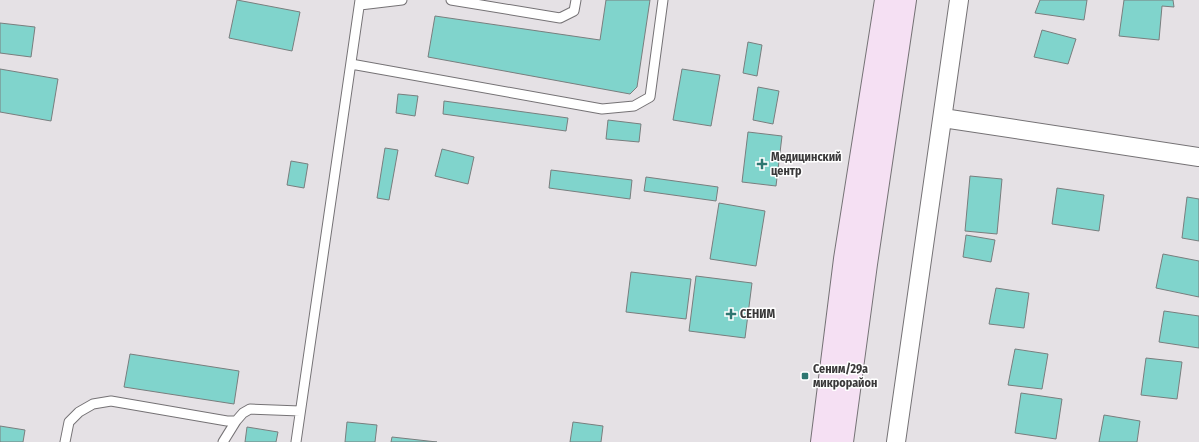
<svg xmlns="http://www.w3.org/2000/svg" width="1199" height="442" font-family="'Fira Sans Condensed',sans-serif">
<rect width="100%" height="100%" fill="#e5e1e5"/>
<!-- building -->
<path fill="#80d4cc" stroke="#797e7e" d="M237,0L300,12L292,51L229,38Z
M606,0H650L637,87L630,94L428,57L435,16L600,40Z
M1040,0H1087L1084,20L1035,13Z
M1124,0H1173L1174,7L1162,6L1159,40L1119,36Z
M0,23L35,27L31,57L0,53Z
M1042,30L1076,39L1068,64L1034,57Z
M748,42L762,45L757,76L743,73Z
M0,69L58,79L51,121L0,112Z
M682,69L720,75L711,126L673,120Z
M758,87L779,91L773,124L753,120Z
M398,94L418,96L415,116L396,113Z
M444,101L568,118L566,131L443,114Z
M608,120L641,124L639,142L606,139Z
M748,132L782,136L776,186L742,182Z
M385,148L398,150L389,200L377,198Z
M442,149L474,157L468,184L435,176Z
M291,161L308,164L304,188L287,185Z
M551,170L632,180L630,199L549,188Z
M970,176L1002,179L997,234L965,231Z
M646,177L718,187L716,201L644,191Z
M1057,188L1104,195L1099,231L1052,224Z
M1187,197L1199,199V241L1182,238Z
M719,203L765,211L756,266L710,259Z
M966,235L995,240L991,262L963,257Z
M1163,254L1199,261V297L1156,288Z
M631,272L691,279L686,319L626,312Z
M696,276L752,283L745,338L689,331Z
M996,288L1029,293L1024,328L989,324Z
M1164,311L1199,316V348L1159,342Z
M1015,349L1048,354L1042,389L1008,385Z
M130,354L239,371L234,404L124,387Z
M1146,358L1182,362L1177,399L1141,395Z
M1021,393L1062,399L1056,439L1015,433Z
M1104,415L1140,421L1137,442H1099Z
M347,422L377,425L375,442H345Z
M573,422L603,426L601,442H570Z
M0,426L25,430L23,442H0Z
M247,427L278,432L276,442H245Z
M392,437L437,442H391Z"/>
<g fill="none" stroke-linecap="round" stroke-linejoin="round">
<!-- service casing -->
<g stroke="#757275" stroke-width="11">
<path id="service" d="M451,0L560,18L574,11L576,0
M360,5L402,0
M351,64L602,109L634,106L650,97L663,0
M65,442L69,422L79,412L93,404L111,401L227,421H236L243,413L250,409L300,411
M223,442L236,421
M296,442L360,0"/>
</g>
<!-- minor casing -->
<g stroke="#757275" stroke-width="20">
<path id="minor" d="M943,118L1199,157
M896,442L959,0"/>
</g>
<!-- secondary casing -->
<g stroke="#757275" stroke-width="24">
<path id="secondary" d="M822,442L845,259L886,0
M842,442L866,264L905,0"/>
</g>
<!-- service -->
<use href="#service" stroke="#fff" stroke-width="9"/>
<!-- minor -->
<use href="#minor" stroke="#fff" stroke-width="18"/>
<!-- secondary -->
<use href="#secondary" stroke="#f5e0f3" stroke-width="22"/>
</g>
<!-- markers -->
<g fill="#2e7771" stroke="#fff" stroke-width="1.5">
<path d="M760 158h4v4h4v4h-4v4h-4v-4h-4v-4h4z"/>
<path d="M729 308h4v4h4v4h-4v4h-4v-4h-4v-4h4z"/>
<rect x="801" y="372" width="8" height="8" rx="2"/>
</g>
<g text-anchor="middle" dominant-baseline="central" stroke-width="3" stroke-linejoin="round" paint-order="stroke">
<!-- poi labels -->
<g font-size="12" font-weight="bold" fill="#393839" stroke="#fff" text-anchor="start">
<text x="771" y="157">Медицинский<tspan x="771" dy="14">центр</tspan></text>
<text x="740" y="314">СЕНИМ</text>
<text x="813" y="369">Сеним/29а<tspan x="813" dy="14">микрорайон</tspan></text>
</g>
</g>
</svg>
